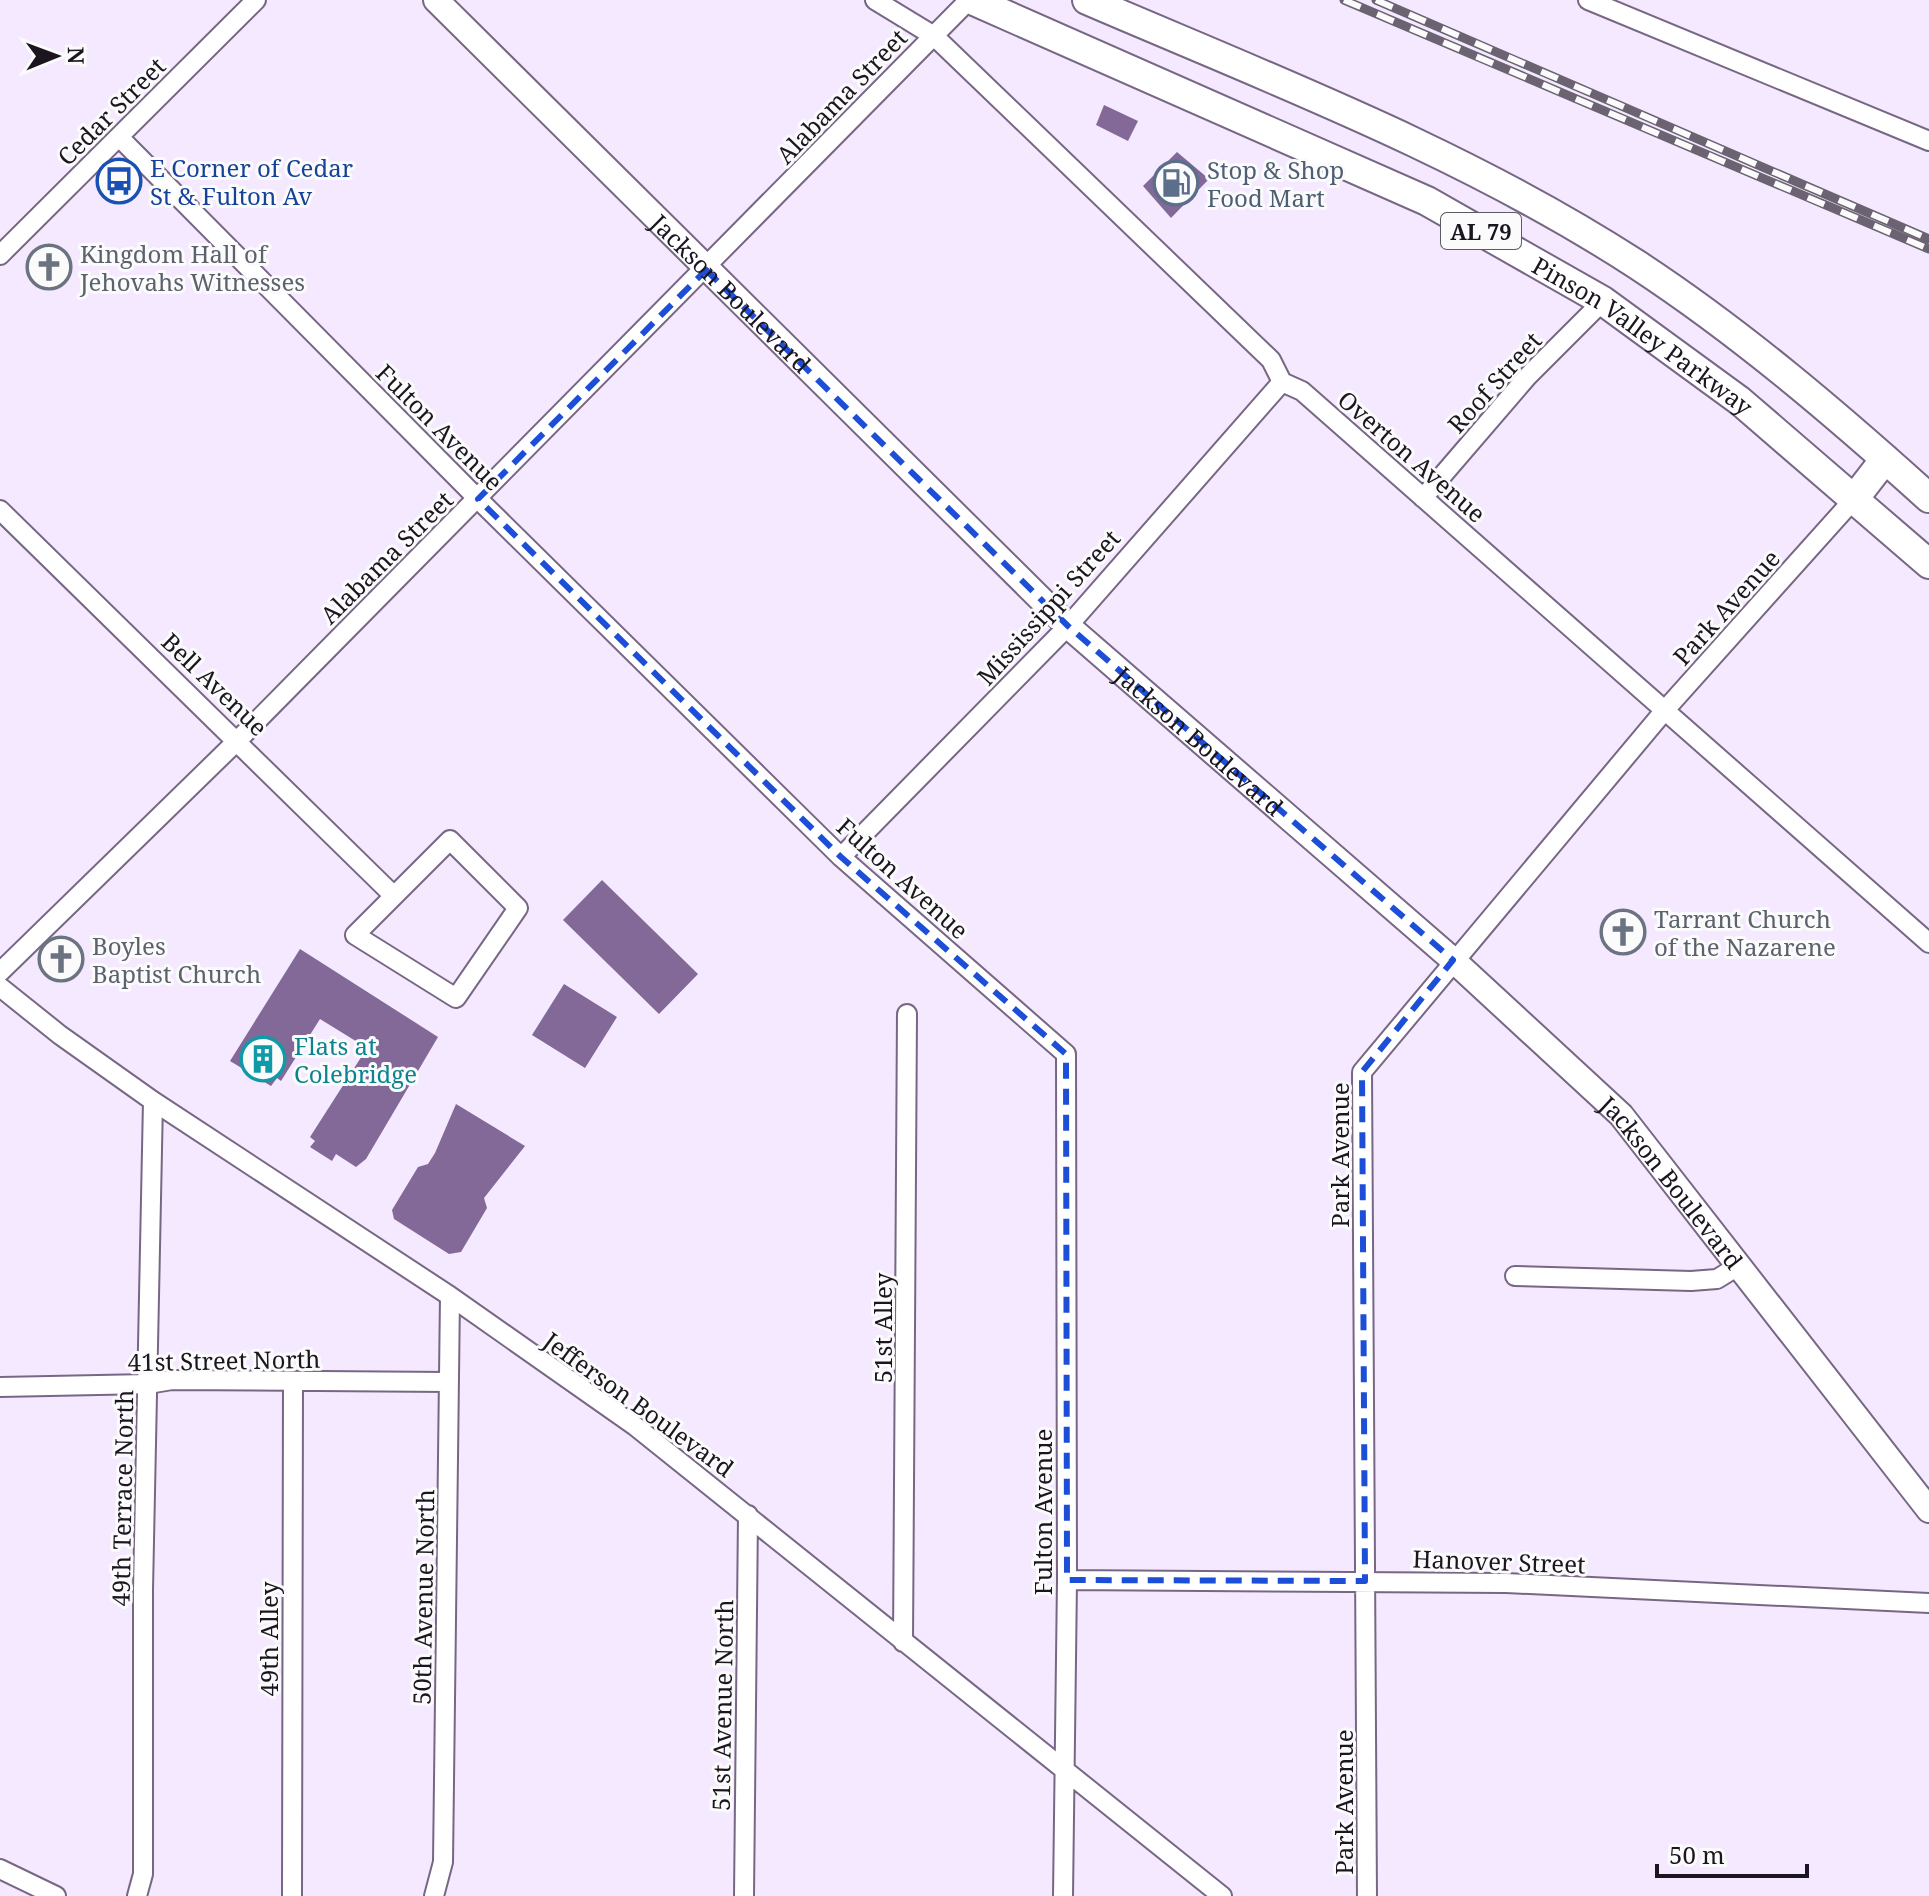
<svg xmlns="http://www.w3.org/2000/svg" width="1929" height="1896" font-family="'Noto Serif',serif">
<rect width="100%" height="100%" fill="#f4e9fe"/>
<!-- building -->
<path fill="#826997" d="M1104,105L1138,121L1128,141L1096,125Z
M1177,152L1209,179L1171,218L1143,186Z
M602,880L698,974L659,1014L563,920Z
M300,949L438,1037L366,1159L356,1167L336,1154L332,1161L310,1147L315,1141L310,1137L367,1048L320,1019L281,1081L277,1078L271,1086L230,1061Z
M564,984L617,1017L585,1068L532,1035Z
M456,1104L525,1146L484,1198L487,1208L461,1252L449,1254L394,1219L392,1210L418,1167L428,1164L435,1153Z"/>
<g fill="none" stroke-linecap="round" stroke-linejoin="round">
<!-- street casing -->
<g stroke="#776784" stroke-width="22">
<path id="street" d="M875,0L934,36L1271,360L1282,382L1302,391L1929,943
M1588,0L1929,141
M119,137L478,499L841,857L1066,1054L1067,1580L1063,1896
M0,255L256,0
M1423,498L1527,377L1603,301
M0,510L393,895
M450,840L518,908L456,998L355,935Z
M841,857L1068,626L1282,382
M0,972L238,740L969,0
M0,987L60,1035L153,1101L450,1296L635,1426L1222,1896
M1515,1276L1691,1281L1717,1279L1738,1266
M0,1387L148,1384L172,1380L448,1382
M1067,1580L1506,1583L1929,1603
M903,1642L907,1014
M0,1869L56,1896
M137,1896L143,1874V1590L153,1101
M292,1896L293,1383
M434,1896L443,1862L450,1296
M744,1896L748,1515
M1367,1896L1362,1072L1665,710L1854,499"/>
</g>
<!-- secondary casing -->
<g stroke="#776784" stroke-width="28">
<g id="secondary">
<path id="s1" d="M436,0L1068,626L1453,960L1621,1115L1929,1510"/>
</g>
</g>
<!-- primary casing -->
<g stroke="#776784" stroke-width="32">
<g id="primary">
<path id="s2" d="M972,0L1427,201L1603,301L1740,401L1929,564"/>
<path d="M1087,0C1273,80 1465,153 1636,264C1740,332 1837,415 1929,498"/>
<path d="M1854,499L1885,459"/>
</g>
</g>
<!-- street -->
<use href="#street" stroke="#fff" stroke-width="18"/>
<!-- secondary -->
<use href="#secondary" stroke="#fff" stroke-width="24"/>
<!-- primary -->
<use href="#primary" stroke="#fff" stroke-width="28"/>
<!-- rail casing -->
<g stroke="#6b6372" stroke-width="9">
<path id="rail" d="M1344,0L1929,249
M1376,0L1929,239"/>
</g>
<!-- rail -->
<use href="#rail" stroke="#fbfbfb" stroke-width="6" stroke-dasharray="18" stroke-linecap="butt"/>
</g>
<!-- marked area -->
<path fill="none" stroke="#1d4ed8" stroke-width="6" stroke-dasharray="16 10" stroke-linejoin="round" d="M706,270L1068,626L1453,960L1362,1072L1365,1581L1067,1580L1066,1054L841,857L478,499Z"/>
<!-- icons -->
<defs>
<g id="bus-ring" transform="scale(2.3)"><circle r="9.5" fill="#fbfbfb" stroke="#1a4fb4" stroke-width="1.5"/><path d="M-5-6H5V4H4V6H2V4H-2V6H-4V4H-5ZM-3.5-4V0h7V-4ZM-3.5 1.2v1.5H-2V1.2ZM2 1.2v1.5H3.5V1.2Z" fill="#1a4fb4"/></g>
<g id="fuel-ring" transform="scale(2.3)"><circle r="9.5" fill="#fbfbfb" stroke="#5c6f8a" stroke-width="1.5"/><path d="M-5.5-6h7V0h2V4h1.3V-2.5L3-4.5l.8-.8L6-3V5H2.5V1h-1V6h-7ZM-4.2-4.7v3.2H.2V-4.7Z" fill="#5c6f8a"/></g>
<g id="church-ring" transform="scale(2.3)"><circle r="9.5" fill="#fbfbfb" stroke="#6b7280" stroke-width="1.5"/><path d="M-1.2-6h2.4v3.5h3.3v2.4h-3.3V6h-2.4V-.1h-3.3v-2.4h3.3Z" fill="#6b7280"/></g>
<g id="building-ring" transform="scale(2.3)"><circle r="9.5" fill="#fbfbfb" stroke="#0f9aa8" stroke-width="1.5"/><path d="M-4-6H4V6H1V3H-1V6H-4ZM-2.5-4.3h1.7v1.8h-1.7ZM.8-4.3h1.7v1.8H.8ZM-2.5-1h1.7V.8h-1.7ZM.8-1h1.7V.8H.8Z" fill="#0f9aa8"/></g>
</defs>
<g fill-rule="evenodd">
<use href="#bus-ring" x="119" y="181"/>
<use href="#fuel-ring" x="1176" y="183"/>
<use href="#church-ring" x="49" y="267"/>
<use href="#church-ring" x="1623" y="932"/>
<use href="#church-ring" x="61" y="959"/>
<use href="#building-ring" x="263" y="1059"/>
</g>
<g text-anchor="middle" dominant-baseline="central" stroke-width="6" stroke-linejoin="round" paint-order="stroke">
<!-- shield labels -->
<rect fill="#fbfbfb" stroke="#5e5a62" stroke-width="2" x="1441" y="213" width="80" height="36" rx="6"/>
<g font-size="22" font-weight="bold" fill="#1b1520">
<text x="1481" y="231">AL 79</text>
</g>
<!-- street labels -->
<g font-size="24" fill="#1b1520" stroke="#fbfbfb">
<text transform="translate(841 96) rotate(-46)">Alabama Street</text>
<text transform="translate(111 111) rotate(-45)">Cedar Street</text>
<text stroke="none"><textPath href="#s1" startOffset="416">Jackson Boulevard</textPath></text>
<text stroke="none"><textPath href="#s2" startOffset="752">Pinson Valley Parkway</textPath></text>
<text transform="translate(1494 382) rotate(-48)">Roof Street</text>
<text transform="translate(440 427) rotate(45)">Fulton Avenue</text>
<text transform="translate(1412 456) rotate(41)">Overton Avenue</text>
<text transform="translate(386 557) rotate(-45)">Alabama Street</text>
<text transform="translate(1048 607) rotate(-48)">Mississippi Street</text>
<text transform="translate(1726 607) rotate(-48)">Park Avenue</text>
<text transform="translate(215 684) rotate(44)">Bell Avenue</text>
<text stroke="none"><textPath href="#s1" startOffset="1064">Jackson Boulevard</textPath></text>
<text transform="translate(903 878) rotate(42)">Fulton Avenue</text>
<text transform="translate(1339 1155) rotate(-90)">Park Avenue</text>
<text stroke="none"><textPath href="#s1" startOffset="1712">Jackson Boulevard</textPath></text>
<text transform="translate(882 1328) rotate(-90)">51st Alley</text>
<text transform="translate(224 1360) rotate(-1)">41st Street North</text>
<text transform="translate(639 1404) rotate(36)">Jefferson Boulevard</text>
<text transform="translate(122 1498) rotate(-89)">49th Terrace North</text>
<text transform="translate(1042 1512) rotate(-90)">Fulton Avenue</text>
<text transform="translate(1499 1561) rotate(2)">Hanover Street</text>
<text transform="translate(423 1597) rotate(-89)">50th Avenue North</text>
<text transform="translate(268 1639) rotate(-90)">49th Alley</text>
<text transform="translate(722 1705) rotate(-89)">51st Avenue North</text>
<text transform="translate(1343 1802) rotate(-90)">Park Avenue</text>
</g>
<!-- transit labels -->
<g font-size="24" fill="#164399" stroke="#fbfbfb" text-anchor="start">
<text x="150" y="167">E Corner of Cedar<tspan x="150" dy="28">St &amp; Fulton Av</tspan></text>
</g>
<!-- service labels -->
<g font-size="24" fill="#4e5e75" stroke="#fbfbfb" text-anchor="start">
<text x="1207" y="169">Stop &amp; Shop<tspan x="1207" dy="28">Food Mart</tspan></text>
</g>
<!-- worship labels -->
<g font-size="24" fill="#5b616d" stroke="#fbfbfb" text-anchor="start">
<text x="80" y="253">Kingdom Hall of<tspan x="80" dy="28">Jehovahs Witnesses</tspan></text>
<text x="1654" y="918">Tarrant Church<tspan x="1654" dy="28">of the Nazarene</tspan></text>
<text x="92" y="945">Boyles<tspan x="92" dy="28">Baptist Church</tspan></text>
</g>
<!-- culture labels -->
<g font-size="24" fill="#0d838f" stroke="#fbfbfb" text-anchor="start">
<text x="294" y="1045">Flats at<tspan x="294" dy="28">Colebridge</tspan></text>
</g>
</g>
<!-- north arrow -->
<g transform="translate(56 56) rotate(89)" stroke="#fbfbfb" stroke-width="6" paint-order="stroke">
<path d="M0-6L14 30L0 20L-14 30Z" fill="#1b1520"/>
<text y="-12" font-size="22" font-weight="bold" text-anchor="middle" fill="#1b1520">N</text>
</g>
<!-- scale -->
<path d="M1657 1864v12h150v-12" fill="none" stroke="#1b1520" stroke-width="4"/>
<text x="1669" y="1864" font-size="24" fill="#1b1520" stroke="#fbfbfb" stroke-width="6" paint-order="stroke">50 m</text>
</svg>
